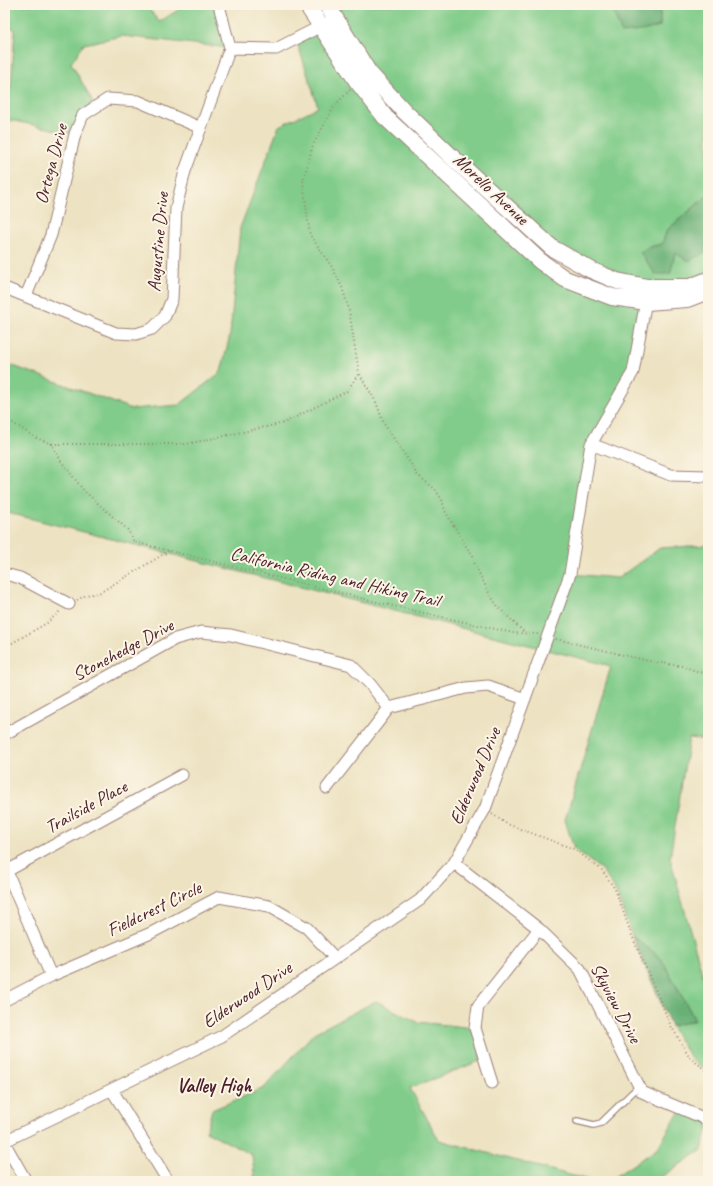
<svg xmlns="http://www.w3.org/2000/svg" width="713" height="1186" font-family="Caveat,sans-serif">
<rect width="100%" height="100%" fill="#fcf5e5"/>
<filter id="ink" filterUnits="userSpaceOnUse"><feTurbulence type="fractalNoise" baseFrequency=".025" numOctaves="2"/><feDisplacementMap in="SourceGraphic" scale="8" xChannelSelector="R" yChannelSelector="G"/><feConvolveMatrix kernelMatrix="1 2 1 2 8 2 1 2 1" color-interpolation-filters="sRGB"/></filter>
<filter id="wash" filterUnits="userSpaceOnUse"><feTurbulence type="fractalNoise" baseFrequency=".012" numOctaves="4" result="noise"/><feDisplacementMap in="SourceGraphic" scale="16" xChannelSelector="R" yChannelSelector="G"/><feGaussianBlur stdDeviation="0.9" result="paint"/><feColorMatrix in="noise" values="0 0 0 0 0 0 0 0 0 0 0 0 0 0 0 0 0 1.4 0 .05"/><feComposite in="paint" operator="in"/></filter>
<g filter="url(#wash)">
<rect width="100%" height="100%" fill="#ede3c3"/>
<!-- green -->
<path fill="#81cc8a" stroke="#66765a" d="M5,5H146L159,22L186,5H219L230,48L122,36L84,44L71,63L96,107L75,134L10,120L5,137V88H11L15,29L5,26Z
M327,5H618L612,10L660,26V5H708V195L667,230L662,244L649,247L670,274L675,253H705L708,251V280L647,287L552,248L404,111Z
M322,27L357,81L540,261L647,302L633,372L591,444L570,574L618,578L660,548L708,545V740L689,738L670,858L708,994V1071L691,1059L671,1026L695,1020L661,958L632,936L615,889L602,870L574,849L565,820L611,666L5,512V363L132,409L179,405L221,372L230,335L240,228L279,126L318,107L296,39Z
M376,1001L417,1022L475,1028L485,1059L410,1088L439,1140L592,1181H255L252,1155L206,1131L212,1110L264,1088L314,1033Z
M681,1109L708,1120V1128L702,1150L655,1181H608L657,1149Z"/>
<!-- forest -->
<path fill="#68b076" stroke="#596850" d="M618,5H660V26L642,31L622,33L612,10Z
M708,195V251L688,261L675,253L670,274H655L640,252L649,247L662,244L667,230Z
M632,936L661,958L695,1020L671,1026Z"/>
</g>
<g filter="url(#ink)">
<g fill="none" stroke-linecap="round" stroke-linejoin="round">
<!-- lane casing -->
<g stroke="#9c8177" stroke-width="8">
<path id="lane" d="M577,1121L594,1125L601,1123L639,1086"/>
</g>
<!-- street casing -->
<g stroke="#9c8177" stroke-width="13">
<path id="street" d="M230,48L276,49L327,23
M5,288L116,333L136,334L152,329L165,316L172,299L176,208L185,171L230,48L219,5
M26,296L51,235L75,134L83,115L108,99L138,101L201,128
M591,444L671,475L708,476
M5,574L20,578L69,604
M5,734L175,639L201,632L231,635L351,665L370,684L389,708
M327,788L389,708L466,688L488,686L525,699
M454,863L539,929L580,969L642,1092L708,1120
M5,867L51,976
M7,871L182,775
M5,1000L51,976L151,933L219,897L269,906L307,928L334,957
M492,1083L475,1028L478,1006L539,929
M112,1090L168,1181
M5,1141L222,1036L420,900L454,863L485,809L570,574L591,444L633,372L647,295
M5,1144L26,1181"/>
</g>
<!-- secondary casing -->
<g stroke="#9c8177" stroke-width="18">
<path id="secondary" d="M307,5L357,81L385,117L540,261L565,279L612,297L647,302L687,299L708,291
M327,5L369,73L404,111L454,159L552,248L591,270L617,281L647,287H690L708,280"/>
</g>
<!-- path -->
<path stroke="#9c8177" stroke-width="2" stroke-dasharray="1 3" stroke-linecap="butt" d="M350,90L335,105L313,145L303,182L310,235L332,267L342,287L349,310L359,373
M5,420L10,421L36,438L52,444L61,461L84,491L128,530L134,542L389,605L513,633L538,634
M52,444H187L284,423L347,391L359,373L376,402L384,424L413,467L416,474L435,489L442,500L445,511L467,548L473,555L475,565L490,595L500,609L525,633
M77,600L86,595L99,593L169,551
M556,639L649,661L682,666L708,675
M5,647L47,623L60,611
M492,814L507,824L574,849L602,870L615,889L632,936L671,1026L691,1059L708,1071"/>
<!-- lane -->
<use href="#lane" stroke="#fff" stroke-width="5.5"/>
<!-- street -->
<use href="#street" stroke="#fff" stroke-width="11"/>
<!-- secondary -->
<use href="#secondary" stroke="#fff" stroke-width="16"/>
</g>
</g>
<g text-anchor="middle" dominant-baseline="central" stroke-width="4" stroke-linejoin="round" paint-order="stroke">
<!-- street labels -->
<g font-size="19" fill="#4a1f2b" stroke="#fcf5e5">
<text transform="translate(51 164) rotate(-75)">Ortega Drive</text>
<text transform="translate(491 189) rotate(43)">Morello Avenue</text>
<text transform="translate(158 242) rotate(-85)">Augustine Drive</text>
<text transform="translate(335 577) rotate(13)">California Riding and Hiking Trail</text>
<text transform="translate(123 650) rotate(-28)">Stonehedge Drive</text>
<text transform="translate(475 776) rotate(-67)">Elderwood Drive</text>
<text transform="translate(86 807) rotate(-29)">Trailside Place</text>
<text transform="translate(154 909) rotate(-26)">Fieldcrest Circle</text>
<text transform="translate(247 995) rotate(-34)">Elderwood Drive</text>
<text transform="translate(616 1003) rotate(62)">Skyview Drive</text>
</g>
<!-- neighbourhood labels -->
<g font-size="20" font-weight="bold" fill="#4a1f2b" stroke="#fcf5e5">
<text x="214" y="1085">Valley High</text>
</g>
</g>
<!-- margin -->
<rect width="713" height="1186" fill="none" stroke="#fcf5e5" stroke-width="20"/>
</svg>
